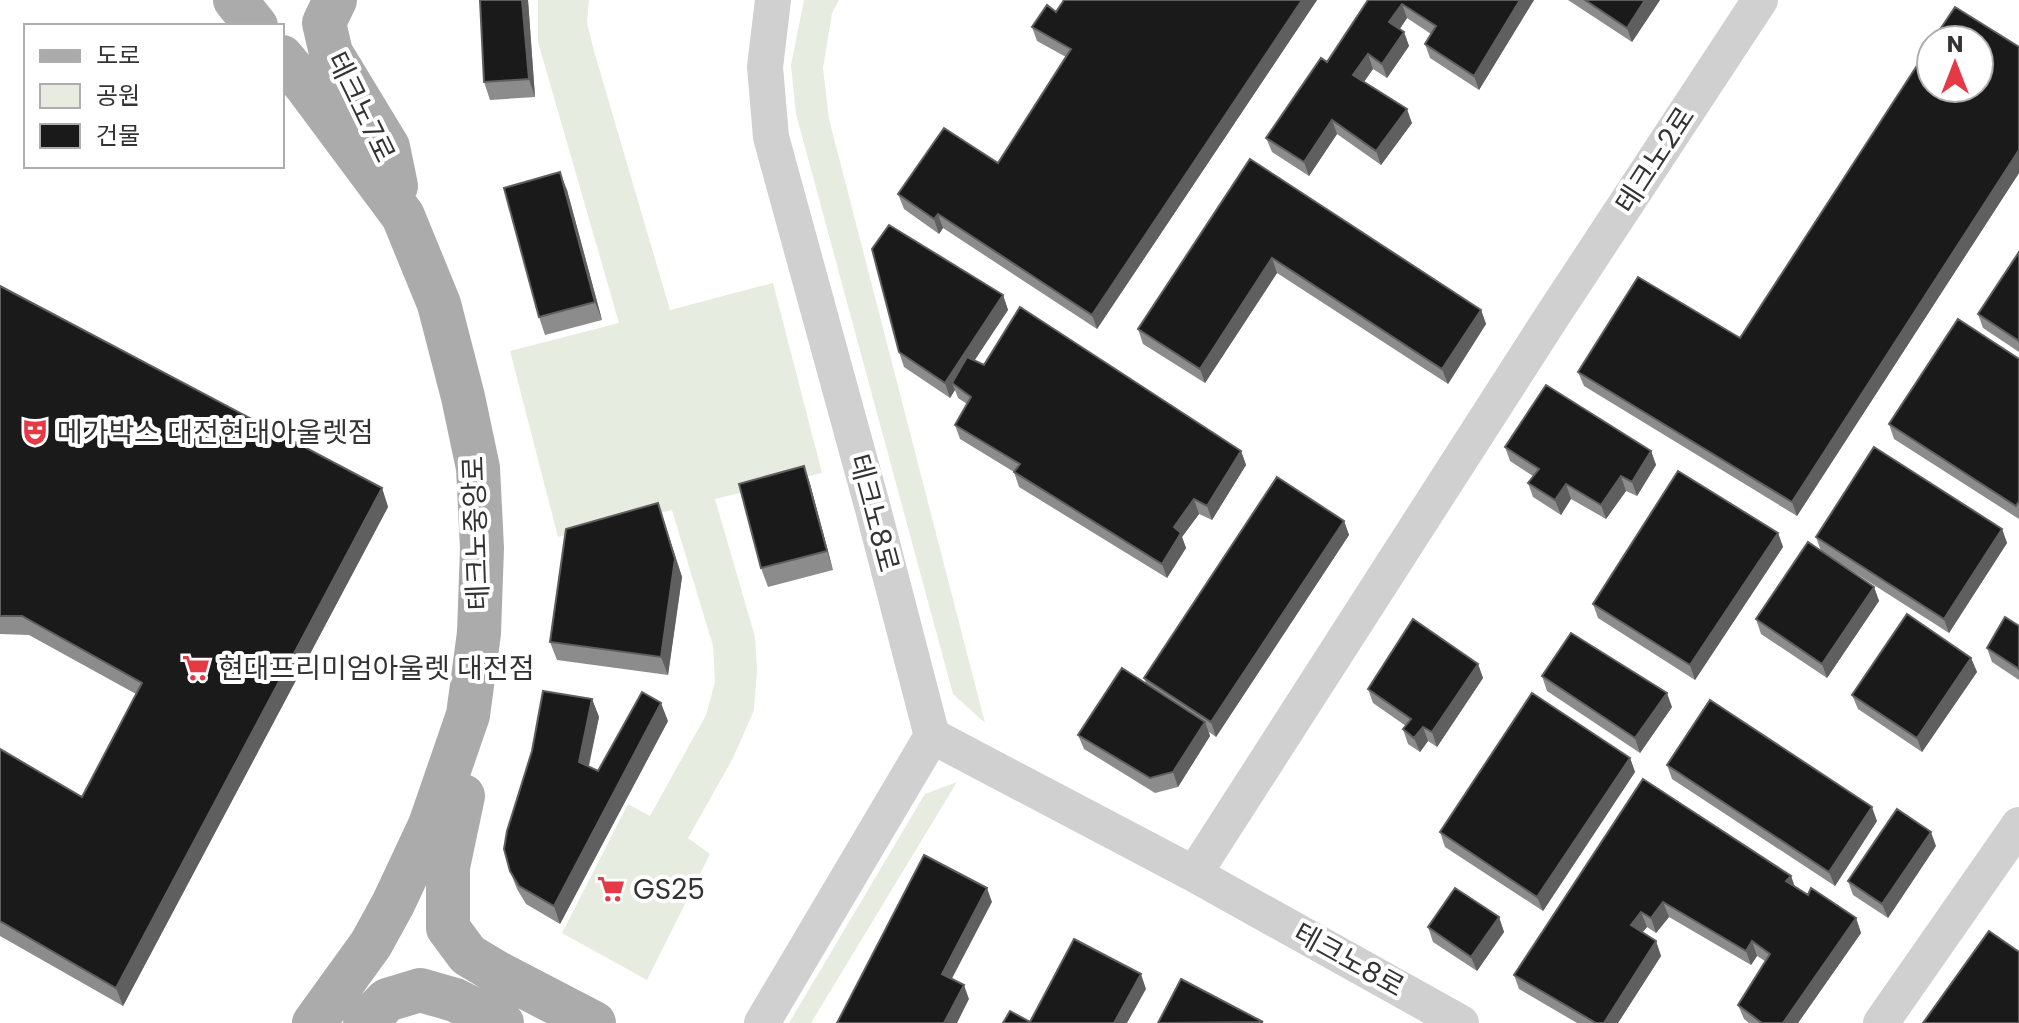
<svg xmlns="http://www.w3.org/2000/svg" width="2019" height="1023" font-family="Poppins,'Noto Sans KR',sans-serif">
<rect width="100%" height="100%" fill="#fff"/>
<!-- green -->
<path fill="#e6ecdf" d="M538,0H589L587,22L594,51L670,310L773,283L822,473L715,499L755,637L757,669L754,710L733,758L688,838L710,854L647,980L562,933L628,804L650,816L706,715L715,682L713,646L672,510L558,537L510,351L619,323L538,42Z
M804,0H839L832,13L823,68L829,119L985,723L953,694L796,114L791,65Z
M957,782L811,1023H789L925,794Z"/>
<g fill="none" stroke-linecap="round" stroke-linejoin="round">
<!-- minor -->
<path stroke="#d0d0d0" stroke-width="36" d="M773,0L765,67L771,137L873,509L932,736L1194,874L1461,1023
M1194,874L1549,321L1760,0
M762,1023L932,736
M1881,1023L2019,825"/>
<!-- major -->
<path stroke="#ababab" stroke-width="44" d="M235,0L256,26
M335,0L324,23L331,53L388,147L396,186
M282,57L307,87L403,216L439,304L463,397L478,468L482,548L479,633L468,715L430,825L393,904L371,944L314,1023
M463,796L448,867V928L468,955L498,973L594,1023
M365,1023L387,1000L420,990L455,1000L502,1023"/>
</g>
<!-- wall -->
<path fill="#8c8c8c" d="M480,0H528L535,97L490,100L484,82Z
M1064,0H1317L1097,329L943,228L939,234L904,209L898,194L998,163L1066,57L1037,41L1032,27L1056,12Z
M1368,0H1534L1479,90L1430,58L1425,44L1431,34L1407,18L1400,29L1404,32L1409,46L1387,78L1373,69L1364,82L1412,123L1381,165L1337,134L1309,176L1272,152L1266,138L1327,62Z
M1568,0H1660L1632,42Z
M2019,47V173L1797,516L1584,386L1578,372L1740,338Z
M1250,159L1481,310L1486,324L1448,384L1277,273L1205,383L1143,344L1138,329Z
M567,190L602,320L545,335L539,317Z
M2019,252V352L1983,328L1978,314Z
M0,286L382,488L388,507L123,1006L0,936V749L82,797L136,694L29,635L0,634Z
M1003,295L1008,310L974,360L984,365L1241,451L1246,465L1212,520L1199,514L1182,537L1186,548L1167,578L1019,487L1014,472L960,439L955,425L967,404L958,398L955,390L950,398L904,367L899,352Z
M2019,359V519L1894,439L1889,424Z
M1505,447L1651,451L1656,465L1637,496L1626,491L1606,519L1571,499L1561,515L1533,497L1528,483L1533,476L1510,461Z
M804,466L810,484L833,570L768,587L761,568Z
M658,503L682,577L668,675L557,660L550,642Z
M1344,521L1349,535L1216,737L1209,732L1210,736L1178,787L1155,793L1084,749L1078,735L1146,683L1144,678Z
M2002,529L2007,543L1949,633L1827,555L1874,587L1879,601L1827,678L1761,634L1756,619L1821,551L1816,537Z
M1778,533L1783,547L1695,680L1598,618L1593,604Z
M2019,626V680L1992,662L1987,648Z
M1971,658L1977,672L1922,752L1858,709L1852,695Z
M1478,664L1483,678L1437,747L1428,741L1420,752L1408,744L1403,729L1406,726L1373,703L1368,689Z
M1542,676L1672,707L1640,753L1547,691Z
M592,699L599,717L588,766L598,771L668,721L560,924L526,904L517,889L510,871Z
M1630,758L1635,772L1543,911L1445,847L1440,832Z
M1667,765L1877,821L1835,886L1672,779Z
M1643,779L1791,876L1795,887L1808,895L1856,918L1861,933L1798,1023H1749L1744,1019L1738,1005L1765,961L1757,956L1751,965L1669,917L1656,933L1647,927L1642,932L1656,941L1661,956L1618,1023H1577L1519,989L1514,975Z
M1936,846L1888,918L1853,895L1848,881Z
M1499,917L1504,932L1477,971L1433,942L1428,927Z"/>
<!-- shaded-wall -->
<path fill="#5f5f5f" d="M522,0H528L535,97L529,79Z
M1302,0H1317L1097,329L1092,315Z
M1520,0H1534L1479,90L1474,76Z
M1645,0H1660L1632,42L1627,28Z
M1402,4L1407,18L1394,37L1389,22Z
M1404,32L1409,46L1387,78L1382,64Z
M1368,54L1373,69L1358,90L1353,75Z
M1407,109L1412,123L1381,165L1376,151Z
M1332,120L1337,134L1309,176L1304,162Z
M2019,150V173L1797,516L1792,502Z
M560,172L567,190L602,320L595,302Z
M938,214L943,228L939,234L934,219Z
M1272,258L1277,273L1205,383L1200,369Z
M1003,295L1008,310L957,387L952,383L955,390L950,398L945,383Z
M1481,310L1486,324L1448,384L1442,369Z
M1241,451L1246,465L1212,520L1207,506Z
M1651,451L1656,465L1637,496L1632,482Z
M804,466L810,484L833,570L827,551Z
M1621,476L1626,491L1606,519L1601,505Z
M1566,484L1571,499L1561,515L1555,500Z
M382,488L388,507L123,1006L116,988Z
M1194,499L1199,514L1182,537L1186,548L1167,578L1162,564L1174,527Z
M658,503L682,577L668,675L661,657Z
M1344,521L1349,535L1216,737L1211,722Z
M2002,529L2007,543L1949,633L1944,619Z
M1778,533L1783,547L1695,680L1690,665Z
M1874,587L1879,601L1827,678L1822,664Z
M1971,658L1977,672L1922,752L1917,738Z
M1478,664L1483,678L1437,747L1432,732Z
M1667,693L1672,707L1640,753L1635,738Z
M592,699L599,717L586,780L579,762Z
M661,703L668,721L560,924L554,906Z
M1205,722L1210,736L1178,787L1173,772Z
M1423,727L1428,741L1420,752L1414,738Z
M1630,758L1635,772L1543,911L1537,897Z
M1872,807L1877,821L1835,886L1829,872Z
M1931,832L1936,846L1888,918L1882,904Z
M1791,876L1796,890L1786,881Z
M987,888L992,902L947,988L942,974Z
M1663,902L1669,917L1656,933L1651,918Z
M1641,912L1647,927L1637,939L1631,925Z
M1499,917L1504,932L1477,971L1471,957Z
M1856,918L1861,933L1798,1023H1783Z
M1656,941L1661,956L1618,1023H1604Z
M1752,941L1757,956L1751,965L1746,951Z
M1141,974L1146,989L1127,1023H1114Z
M964,985L969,999L957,1023H944Z"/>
<!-- building -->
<path fill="#1a1a1a" stroke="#5f5f5f" stroke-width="2" d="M480,0H522L529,79L484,82Z
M1064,0H1302L1092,315L938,214L934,219L898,194L944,128L998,163L1071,49L1032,27L1047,5L1056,12Z
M1368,0H1520L1474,76L1425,44L1436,26L1402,4L1389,22L1404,32L1382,64L1368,54L1353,75L1407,109L1376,151L1332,120L1304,162L1266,138L1321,58L1327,62Z
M1585,0H1645L1627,28Z
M1955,7L2019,47V150L1792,502L1578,372L1638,277L1740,338L1931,44V88H1979V40H1933Z
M1250,159L1481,310L1442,369L1272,258L1200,369L1138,329Z
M560,172L595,302L539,317L504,188Z
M889,225L1003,295L945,383L899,352L872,249Z
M2019,252V341L1978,314Z
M0,286L382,488L116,988L0,921V749L82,797L142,683L22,616H0Z
M1020,307L1241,451L1207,506L1194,499L1174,527L1181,533L1162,564L1014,472L1020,464L955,425L971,397L952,383L967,357L984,365Z
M1958,319L2019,359V501L2016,506L1889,424Z
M1546,385L1651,451L1632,482L1621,476L1601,505L1566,484L1555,500L1528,483L1539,469L1505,447Z
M1874,447L2002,529L1944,619L1816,537Z
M804,466L827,551L761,568L739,484Z
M1678,471L1778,533L1690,665L1593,604Z
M1277,477L1344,521L1211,722L1144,678Z
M658,503L675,559L661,657L550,642L566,529Z
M1808,542L1874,587L1822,664L1756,619Z
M1907,614L1971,658L1917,738L1852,695Z
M2005,617L2019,626V669L1987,648Z
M1413,619L1478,664L1432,732L1423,727L1414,738L1403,729L1411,719L1368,689Z
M1571,633L1667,693L1635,738L1542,676Z
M1122,668L1205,722L1173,772L1150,778L1078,735Z
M543,691L592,699L579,762L598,771L642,692L661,703L554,906L519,886L510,871L504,849L507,831L532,751Z
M1532,693L1630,758L1537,897L1440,832Z
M1710,700L1872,807L1829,872L1667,765Z
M1643,779L1791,876L1786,881L1808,895L1811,888L1856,918L1783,1023H1762L1738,1005L1770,954L1752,941L1746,951L1663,902L1651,918L1641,912L1631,925L1656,941L1604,1023H1596L1514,975Z
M1897,809L1931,832L1882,904L1848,881Z
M924,855L987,888L942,974L964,985L944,1023H837Z
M1455,888L1499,917L1471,957L1428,927Z
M1989,931L2019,952V1023H1923Z
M1074,939L1141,974L1114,1023H1003L1010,1011L1030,1022Z
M1181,979L1263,1022L1158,1023Z"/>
<!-- icons -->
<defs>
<g id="theatre-bare" transform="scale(2.16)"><path d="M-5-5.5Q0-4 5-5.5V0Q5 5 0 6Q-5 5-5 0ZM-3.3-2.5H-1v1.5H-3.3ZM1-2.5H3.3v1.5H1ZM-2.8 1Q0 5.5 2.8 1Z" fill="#e63946" stroke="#fff" stroke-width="2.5" paint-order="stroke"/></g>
<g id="supermarket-bare" transform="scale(2.16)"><path d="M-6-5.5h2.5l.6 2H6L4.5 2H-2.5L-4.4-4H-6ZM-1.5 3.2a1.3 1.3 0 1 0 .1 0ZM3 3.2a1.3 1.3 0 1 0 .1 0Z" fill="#e63946" stroke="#fff" stroke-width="2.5" paint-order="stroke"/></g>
</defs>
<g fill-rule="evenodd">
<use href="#theatre-bare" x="35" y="432"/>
<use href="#supermarket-bare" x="196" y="668"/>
<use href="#supermarket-bare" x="611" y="889"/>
</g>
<g text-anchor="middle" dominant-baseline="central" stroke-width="8" stroke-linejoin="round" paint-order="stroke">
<!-- street labels -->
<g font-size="28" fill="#333" stroke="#fff">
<text transform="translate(361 107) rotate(64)">테크노7로</text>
<text transform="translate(1655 160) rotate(-57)">테크노2로</text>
<text transform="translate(874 513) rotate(75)">테크노8로</text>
<text transform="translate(476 533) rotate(-92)">테크노중앙로</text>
<text transform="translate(1349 960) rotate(29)">테크노8로</text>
</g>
<!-- poi labels -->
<g font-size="28" fill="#333" stroke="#fff" text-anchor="start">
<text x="57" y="432">메가박스 대전현대아울렛점</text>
<text x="218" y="668">현대프리미엄아울렛 대전점</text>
<text x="633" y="889">GS25</text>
</g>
</g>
<!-- legend -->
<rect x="24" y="24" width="260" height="144" fill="#ffffff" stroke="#adadad" stroke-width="2"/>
<rect x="40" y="50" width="40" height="12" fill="#ababab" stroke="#adadad" stroke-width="2"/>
<text x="96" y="64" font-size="24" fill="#333333">도로</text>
<rect x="40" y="84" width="40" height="24" fill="#e6ecdf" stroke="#adadad" stroke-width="2"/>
<text x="96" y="104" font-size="24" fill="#333333">공원</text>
<rect x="40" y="124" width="40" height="24" fill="#1a1a1a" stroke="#adadad" stroke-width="2"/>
<text x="96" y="144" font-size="24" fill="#333333">건물</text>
<!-- north arrow -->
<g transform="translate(1955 64)"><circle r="38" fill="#ffffff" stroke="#adadad" stroke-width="2"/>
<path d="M0-6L14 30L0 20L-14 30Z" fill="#e63946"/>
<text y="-12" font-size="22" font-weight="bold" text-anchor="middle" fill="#333333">N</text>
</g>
</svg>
